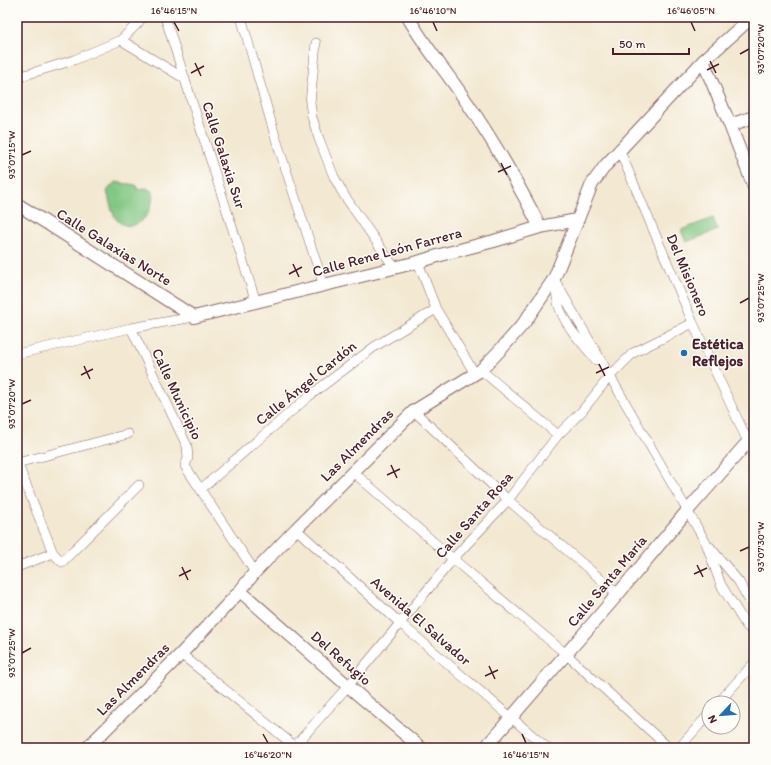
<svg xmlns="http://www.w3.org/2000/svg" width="771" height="765" font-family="Itim,sans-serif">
<rect width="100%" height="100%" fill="#fdfcf7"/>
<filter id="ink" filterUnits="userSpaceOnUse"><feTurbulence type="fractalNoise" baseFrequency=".025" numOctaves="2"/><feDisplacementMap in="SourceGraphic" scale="8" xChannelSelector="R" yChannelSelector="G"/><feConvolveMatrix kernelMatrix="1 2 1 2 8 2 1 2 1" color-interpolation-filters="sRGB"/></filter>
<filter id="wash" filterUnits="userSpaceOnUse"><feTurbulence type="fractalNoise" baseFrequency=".012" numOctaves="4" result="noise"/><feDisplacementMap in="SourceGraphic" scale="16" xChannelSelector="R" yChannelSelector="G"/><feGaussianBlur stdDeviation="0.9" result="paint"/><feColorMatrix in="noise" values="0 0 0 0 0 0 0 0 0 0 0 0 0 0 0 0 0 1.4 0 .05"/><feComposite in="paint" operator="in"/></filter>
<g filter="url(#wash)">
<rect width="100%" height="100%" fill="#f3e8d1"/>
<!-- green -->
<path fill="#80c681" stroke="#657256" d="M115,182L136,185L137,189L146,188L153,192C153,199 152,205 149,211C143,223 129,232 117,220C112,215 109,198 107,191Z
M713,218L718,230L686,242L681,230Z"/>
</g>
<g filter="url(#ink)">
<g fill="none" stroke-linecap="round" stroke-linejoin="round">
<!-- minor casing -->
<g stroke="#856565" stroke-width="10">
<path id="minor" d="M165,17L256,302
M241,17L275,136L324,286
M121,40L185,79
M316,43L310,103L312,117L319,139L334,177L344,195L394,267
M17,64L22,76
M17,80L22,76L74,60L121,40L138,23L142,17
M619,149L693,323L754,455
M418,262L436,309L475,374
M554,279L706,543L721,585L746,625L754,633
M555,285C556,291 557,297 558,303C564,326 582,342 596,360
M131,328L187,446L188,458L185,466L255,572
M17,354L131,328L194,317
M481,370L558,435
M414,411L508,500L618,594
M17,462L53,553L62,562L139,485
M17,463L128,434
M352,471L453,559L566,654L669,748
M201,489L308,397L374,347L436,309
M296,529L400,623L547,748
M710,547L739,582L754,609
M17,567L53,553
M181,654L297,748
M718,703L754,663
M293,748L348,686L453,559L508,500L558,435L582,411L610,376L633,353L693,323
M679,748L709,714"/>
</g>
<!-- tertiary casing -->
<g stroke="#856565" stroke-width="14">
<path id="tertiary" d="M408,17C422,42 440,64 457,88C488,132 516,179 540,227
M703,61L730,125L754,187
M730,125L754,117
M17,204L194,317L418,262L444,254L494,241L540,227L577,220
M240,591L348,686L421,748
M87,748L181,654L240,591L255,572L296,529L414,411L481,370L503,347L524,323L554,279L592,184L605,166L703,61L752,17
M485,748L618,594L688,510L754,435"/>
</g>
<!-- minor -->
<use href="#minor" stroke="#fff" stroke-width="9"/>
<!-- tertiary -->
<use href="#tertiary" stroke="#fff" stroke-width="12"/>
</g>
</g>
<!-- ticks -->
<path fill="none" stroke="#4a1f2b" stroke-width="1.5" d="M174,22L179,31M433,22L437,31M691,22L695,31M740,54L749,49M710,61L716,73M195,63L201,76M707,70L719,64M191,73L204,66M22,155L31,151M501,163L507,175M498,172L511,166M293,264L299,277M289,274L302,267M740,303L749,298M599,364L605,376M84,366L90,379M596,373L609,367M81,375L93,369M22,404L31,400M391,465L397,478M387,475L400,469M740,551L749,547M697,565L703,577M182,567L188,580M694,574L707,568M179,576L191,570M22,653L31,648M489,666L495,679M485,676L498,670M263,734L268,743M522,734L526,743"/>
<!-- markers -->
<circle fill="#1f6fb2" stroke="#fdfcf7" stroke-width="1.5" cx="684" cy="353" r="4"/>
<g text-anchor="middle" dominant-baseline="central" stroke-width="3" stroke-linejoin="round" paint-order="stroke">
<!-- street labels -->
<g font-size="15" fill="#4a1f2b" stroke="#fdfcf7">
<text transform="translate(224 155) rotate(72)">Calle Galaxia Sur</text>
<text transform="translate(114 247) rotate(32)">Calle Galaxias Norte</text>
<text transform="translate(387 252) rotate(-15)">Calle Rene León Farrera</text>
<text transform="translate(688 275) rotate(67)">Del Misionero</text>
<text transform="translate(306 383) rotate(-39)">Calle Ángel Cardón</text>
<text transform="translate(177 394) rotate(65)">Calle Municipio</text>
<text transform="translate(357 445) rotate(-45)">Las Almendras</text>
<text transform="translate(474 515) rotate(-49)">Calle Santa Rosa</text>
<text transform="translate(607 581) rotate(-50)">Calle Santa María</text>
<text transform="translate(421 621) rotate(41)">Avenida El Salvador</text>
<text transform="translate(341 658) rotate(41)">Del Refugio</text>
<text transform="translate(133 679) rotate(-45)">Las Almendras</text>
</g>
<!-- poi labels -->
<g font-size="15" font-weight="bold" fill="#4a1f2b" stroke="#fdfcf7" text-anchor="start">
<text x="692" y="344">Estética<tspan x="692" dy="17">Reflejos</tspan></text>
</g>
</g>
<!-- margin -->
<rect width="771" height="765" fill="none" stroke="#fdfcf7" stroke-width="44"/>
<!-- north arrow -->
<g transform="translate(721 715) rotate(244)"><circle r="19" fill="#fdfcf7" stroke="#b5a4a5"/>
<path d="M0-3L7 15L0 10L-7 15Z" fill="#1f6fb2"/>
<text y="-6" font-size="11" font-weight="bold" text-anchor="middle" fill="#4a1f2b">N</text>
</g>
<!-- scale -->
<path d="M613 48v6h76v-6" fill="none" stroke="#4a1f2b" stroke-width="2"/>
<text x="619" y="48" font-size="12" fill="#4a1f2b" stroke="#fdfcf7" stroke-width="3" paint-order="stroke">50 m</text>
<rect x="22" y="22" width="727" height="721" fill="none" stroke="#4a1f2b" stroke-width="1.5"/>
<g font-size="10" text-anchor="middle" fill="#4a1f2b">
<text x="174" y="14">16°46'15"N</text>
<text x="433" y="14">16°46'10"N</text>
<text x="691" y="14">16°46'05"N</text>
<text transform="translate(760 49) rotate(-90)" y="4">93°07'20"W</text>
<text transform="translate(11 155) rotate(-90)" y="4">93°07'15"W</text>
<text transform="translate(760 298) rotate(-90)" y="4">93°07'25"W</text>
<text transform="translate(11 404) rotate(-90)" y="4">93°07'20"W</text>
<text transform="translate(760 547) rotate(-90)" y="4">93°07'30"W</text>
<text transform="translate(11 653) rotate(-90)" y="4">93°07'25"W</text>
<text x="268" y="758">16°46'20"N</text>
<text x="526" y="758">16°46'15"N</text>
</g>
</svg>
